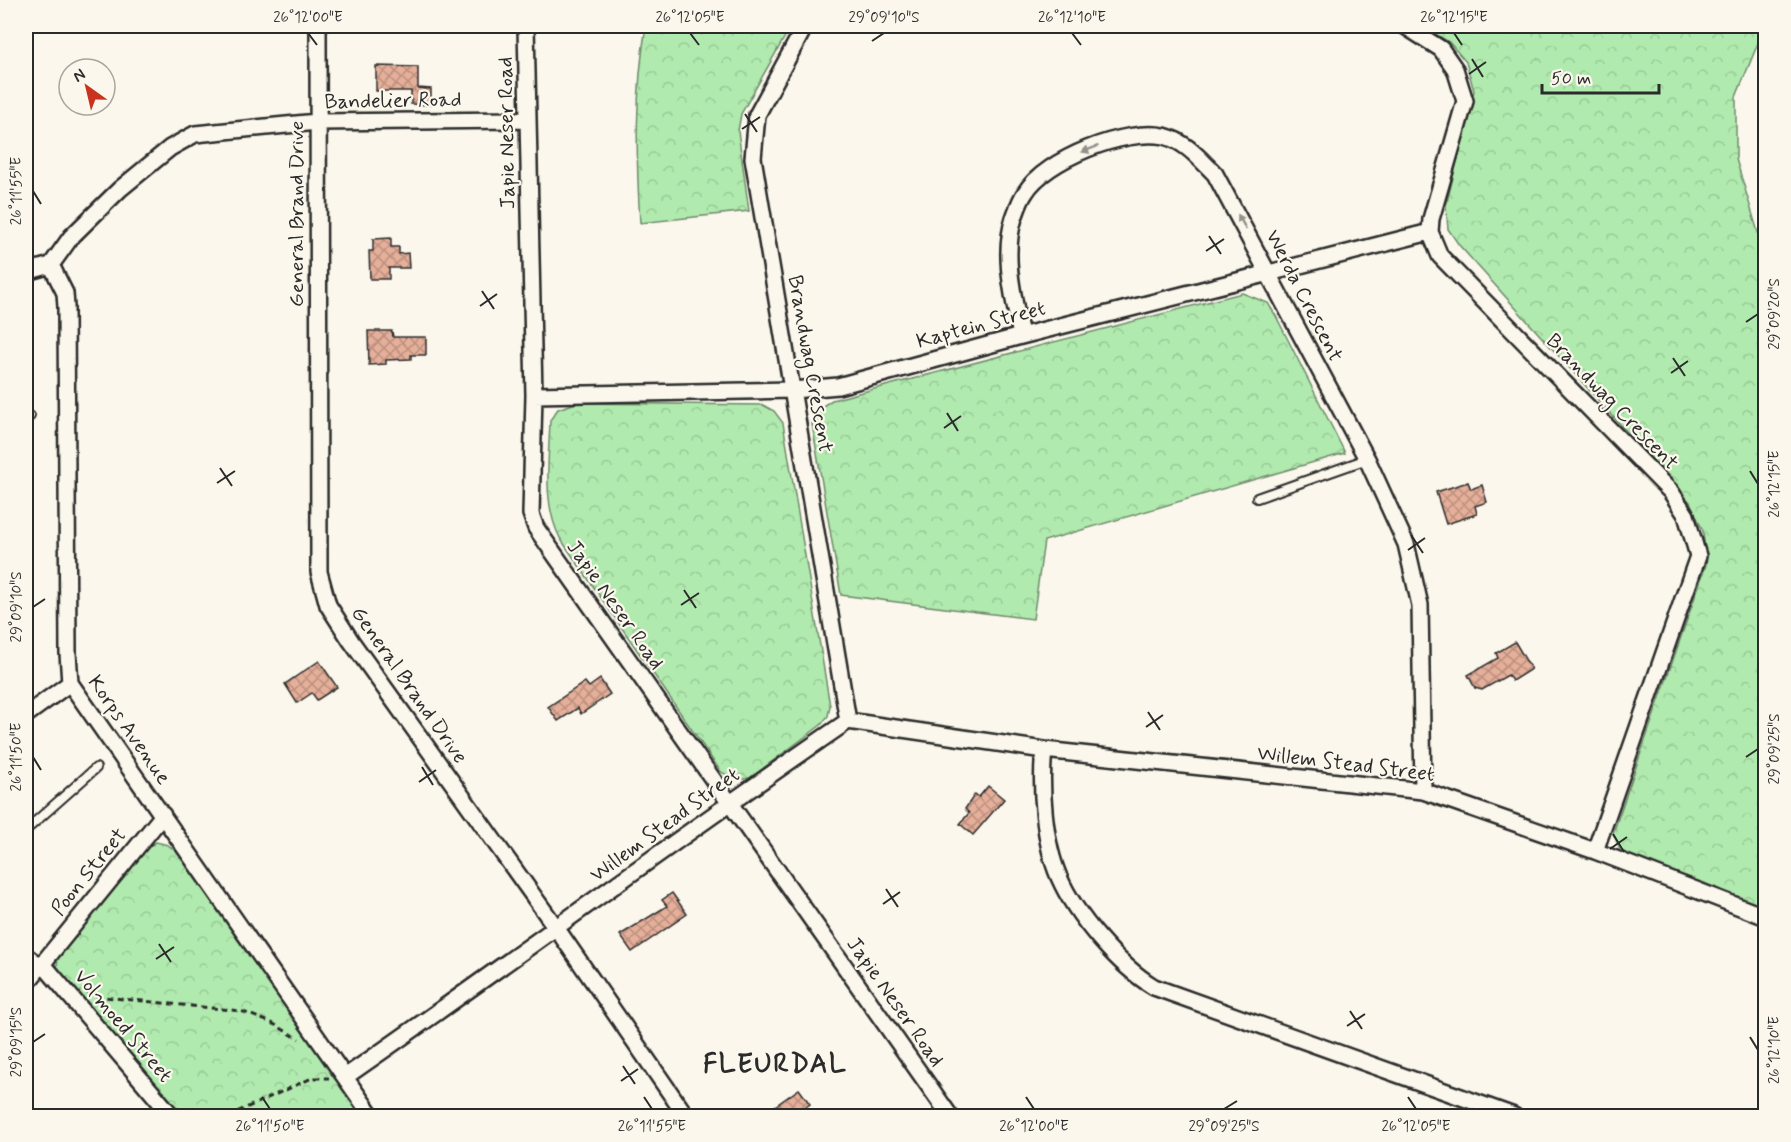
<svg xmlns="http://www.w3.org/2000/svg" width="1791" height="1142" font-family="Mynerve,sans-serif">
<defs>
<pattern id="park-crowns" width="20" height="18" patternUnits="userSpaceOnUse" patternTransform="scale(1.5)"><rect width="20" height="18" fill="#b0eaae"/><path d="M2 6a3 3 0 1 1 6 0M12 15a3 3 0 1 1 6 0" fill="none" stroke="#98c996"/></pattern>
<pattern id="building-cross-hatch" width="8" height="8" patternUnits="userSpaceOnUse" patternTransform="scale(1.5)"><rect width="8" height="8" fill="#e5af9a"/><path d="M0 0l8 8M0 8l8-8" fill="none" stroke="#ba8f7e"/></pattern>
</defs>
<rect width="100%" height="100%" fill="#fbf7ec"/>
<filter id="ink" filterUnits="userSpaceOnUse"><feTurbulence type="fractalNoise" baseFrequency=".0167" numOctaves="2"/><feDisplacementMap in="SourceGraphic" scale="12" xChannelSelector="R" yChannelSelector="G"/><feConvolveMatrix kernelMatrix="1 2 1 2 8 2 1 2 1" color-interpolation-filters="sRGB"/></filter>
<g filter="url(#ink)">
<!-- park -->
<path fill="url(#park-crowns)" stroke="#6e8a6c" stroke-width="1.5" d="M646,26H791L741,114L738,131L749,211L640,223C636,157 635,91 646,26Z
M1422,26H1765L1736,97V159L1766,259L1765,908L1621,853L1613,833L1706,565L1703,531L1690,502L1459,245L1448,229L1446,206L1474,91L1466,62L1449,42Z
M1242,293L1268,303L1276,316L1345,453L1044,541L1033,619L841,595L812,424L818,409L832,400Z
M576,403L763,405L774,411L783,423L830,706L828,716L821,725L750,778L737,780L721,772L560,538C542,503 549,459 550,420L558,409Z
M156,842L168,845L178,853L363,1116H176L57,970L58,955L145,848Z"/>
<!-- building -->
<path fill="url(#building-cross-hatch)" stroke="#2b2b2b" stroke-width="1.5" d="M376,66L418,67V88L431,89V105L411,104V91H376Z
M391,238V247H399V254L408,253L409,268H389V279H370L369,251H373V239Z
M368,331H392L393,337H426V355H411V359L386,360V364L369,365Z
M1468,482L1471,489L1482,485L1487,502L1475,506L1477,514L1446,524L1436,492Z
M1515,642L1531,669L1512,681L1508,675L1482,690L1475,688L1468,675L1498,658L1496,653Z
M319,661L337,687L317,700L312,693L297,703L285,684Z
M600,679L610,694L581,714L578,708L558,721L548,707L585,682L589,687Z
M988,786L1004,799L973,835L960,824L969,813L965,809L975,794L979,797Z
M672,893L687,914L632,952L620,935L667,906L662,900Z
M799,1089L810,1104L793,1116H761Z"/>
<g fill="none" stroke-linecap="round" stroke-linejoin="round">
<!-- service casing -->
<g stroke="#2b2b2b" stroke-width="12">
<path id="service" d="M26,415L30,416
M1257,498L1367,459
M26,830L96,768
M26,951L42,963"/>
</g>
<!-- minor casing -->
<g stroke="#2b2b2b" stroke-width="20">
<path id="minor" d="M318,26L319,572L328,605L351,641L557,929L686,1116
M526,26L534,395L531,514L536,528L950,1116
M805,26L757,115L753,158L848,721
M1405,26L1441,49L1455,69L1465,101L1431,219L1430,232L1440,256L1671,492L1686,515L1698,556L1595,851
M51,265L65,293L66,307L68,653L70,683L372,1116
M26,272L51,265L71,237L120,189L170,148L195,134L317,122L527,120
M1021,336C1014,298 1002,256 1014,218C1017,210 1020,200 1025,193C1045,159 1126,128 1164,136C1185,141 1200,159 1215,174L1367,459L1406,544L1420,605L1423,791
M534,395L793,390L838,386L1021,336L1430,232
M26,715L70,683
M1044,750C1040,787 1044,843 1059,877C1076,916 1118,965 1154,987L1514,1116
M42,963L172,1116
M26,984L163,815
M345,1077C514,960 678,837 848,721L1044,750L1423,791L1595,851L1766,917"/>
</g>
<!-- path -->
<path stroke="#2b2b2b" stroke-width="3" stroke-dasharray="6 4.5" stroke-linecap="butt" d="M87,991L94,996L241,1011L272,1023L299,1039
M228,1116L312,1078H329"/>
<!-- service -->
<use href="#service" stroke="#fbf7ec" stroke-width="8"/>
<!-- minor -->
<use href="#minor" stroke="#fbf7ec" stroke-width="15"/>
</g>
<!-- one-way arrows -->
<defs><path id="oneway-solid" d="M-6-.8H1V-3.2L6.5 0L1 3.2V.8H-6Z" transform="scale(1.5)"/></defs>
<g fill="#93918c">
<use href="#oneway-solid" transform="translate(1090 149) rotate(159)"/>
<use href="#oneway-solid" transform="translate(1242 222) rotate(-119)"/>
</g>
</g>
<!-- ticks -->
<path fill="none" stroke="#2b2b2b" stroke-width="2" d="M308,33L317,45M690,33L699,45M1072,33L1081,45M1454,33L1462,45M872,41L884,33M1472,59L1483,77M1469,74L1486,62M745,114L757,132M742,129L760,117M33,191L41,204M1209,236L1221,254M1206,251L1224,239M482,291L494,309M480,306L497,294M1746,322L1758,314M1673,358L1685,376M1671,373L1688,361M947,413L958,431M944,428L961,416M220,468L232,486M1750,471L1758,484M217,483L235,471M1411,535L1423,553M1408,550L1425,538M684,590L696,608M681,605L699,593M33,607L45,599M1148,712L1160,730M1146,727L1163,715M33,757L41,770M1746,757L1758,749M422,767L433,785M419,782L436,770M1613,834L1624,852M1610,849L1627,837M886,889L898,907M883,904L900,892M159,944L171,962M156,959L174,947M1350,1011L1362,1029M1347,1026L1365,1014M1750,1037L1758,1050M33,1042L45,1034M623,1066L635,1084M621,1081L638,1069M262,1097L270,1109M644,1097L652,1109M1026,1097L1034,1109M1408,1097L1416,1109M1224,1109L1237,1101"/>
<g text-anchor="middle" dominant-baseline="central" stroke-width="4.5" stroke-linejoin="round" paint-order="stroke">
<!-- street labels -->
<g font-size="21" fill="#2b2b2b" stroke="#fbf7ec">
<text transform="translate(393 101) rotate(-1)">Bandelier Road</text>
<text transform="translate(507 133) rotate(-91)">Japie Neser Road</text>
<text transform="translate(297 214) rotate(-90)">General Brand Drive</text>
<text transform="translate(1304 296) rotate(63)">Werda Crescent</text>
<text transform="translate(981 325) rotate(-15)">Kaptein Street</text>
<text transform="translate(810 364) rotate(80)">Brandwag Crescent</text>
<text transform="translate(1612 402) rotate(46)">Brandwag Crescent</text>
<text transform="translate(615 605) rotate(55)">Japie Neser Road</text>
<text transform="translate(409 685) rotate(55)">General Brand Drive</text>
<text transform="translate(129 730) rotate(55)">Korps Avenue</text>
<text transform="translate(1346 764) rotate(7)">Willem Stead Street</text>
<text transform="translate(665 825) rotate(-36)">Willem Stead Street</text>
<text transform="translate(89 872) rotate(-51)">Poon Street</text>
<text transform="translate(895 1002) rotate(55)">Japie Neser Road</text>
<text transform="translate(123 1026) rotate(50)">Volmoed Street</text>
</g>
<!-- district labels -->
<g font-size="27" font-weight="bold" letter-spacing="1.5" fill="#2b2b2b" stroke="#fbf7ec">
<text x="775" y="1064">FLEURDAL</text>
</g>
</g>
<!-- margin -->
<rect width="1791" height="1142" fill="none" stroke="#fbf7ec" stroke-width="66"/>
<!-- north arrow -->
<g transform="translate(87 87) rotate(326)"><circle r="28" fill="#fbf7ec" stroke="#a8a59f" stroke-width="1.5"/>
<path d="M0-4.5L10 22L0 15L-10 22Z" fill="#c8321e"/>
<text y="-9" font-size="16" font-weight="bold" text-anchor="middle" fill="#2b2b2b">N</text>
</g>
<!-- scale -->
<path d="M1542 84v9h117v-9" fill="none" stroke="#2b2b2b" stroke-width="3"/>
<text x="1551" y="84" font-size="18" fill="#2b2b2b" stroke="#fbf7ec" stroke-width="4.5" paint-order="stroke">50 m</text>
<rect x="33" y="33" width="1725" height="1076" fill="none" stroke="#2b2b2b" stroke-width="2"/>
<g font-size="15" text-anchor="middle" fill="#2b2b2b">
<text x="308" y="22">26°12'00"E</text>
<text x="690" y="22">26°12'05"E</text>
<text x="884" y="22">29°09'10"S</text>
<text x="1072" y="22">26°12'10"E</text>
<text x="1454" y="22">26°12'15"E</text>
<text transform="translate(16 191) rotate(-90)" y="5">26°11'55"E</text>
<text transform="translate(1774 314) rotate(-90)" y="5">29°09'20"S</text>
<text transform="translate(1774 484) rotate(-90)" y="5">26°12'15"E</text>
<text transform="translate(16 607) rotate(-90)" y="5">29°09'10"S</text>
<text transform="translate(1774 749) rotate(-90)" y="5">29°09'25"S</text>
<text transform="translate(16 757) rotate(-90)" y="5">26°11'50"E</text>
<text transform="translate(16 1042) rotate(-90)" y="5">29°09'15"S</text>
<text transform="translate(1774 1050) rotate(-90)" y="5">26°12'10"E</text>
<text x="270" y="1131">26°11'50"E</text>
<text x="652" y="1131">26°11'55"E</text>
<text x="1034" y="1131">26°12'00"E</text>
<text x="1224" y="1131">29°09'25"S</text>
<text x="1416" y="1131">26°12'05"E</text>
</g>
</svg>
